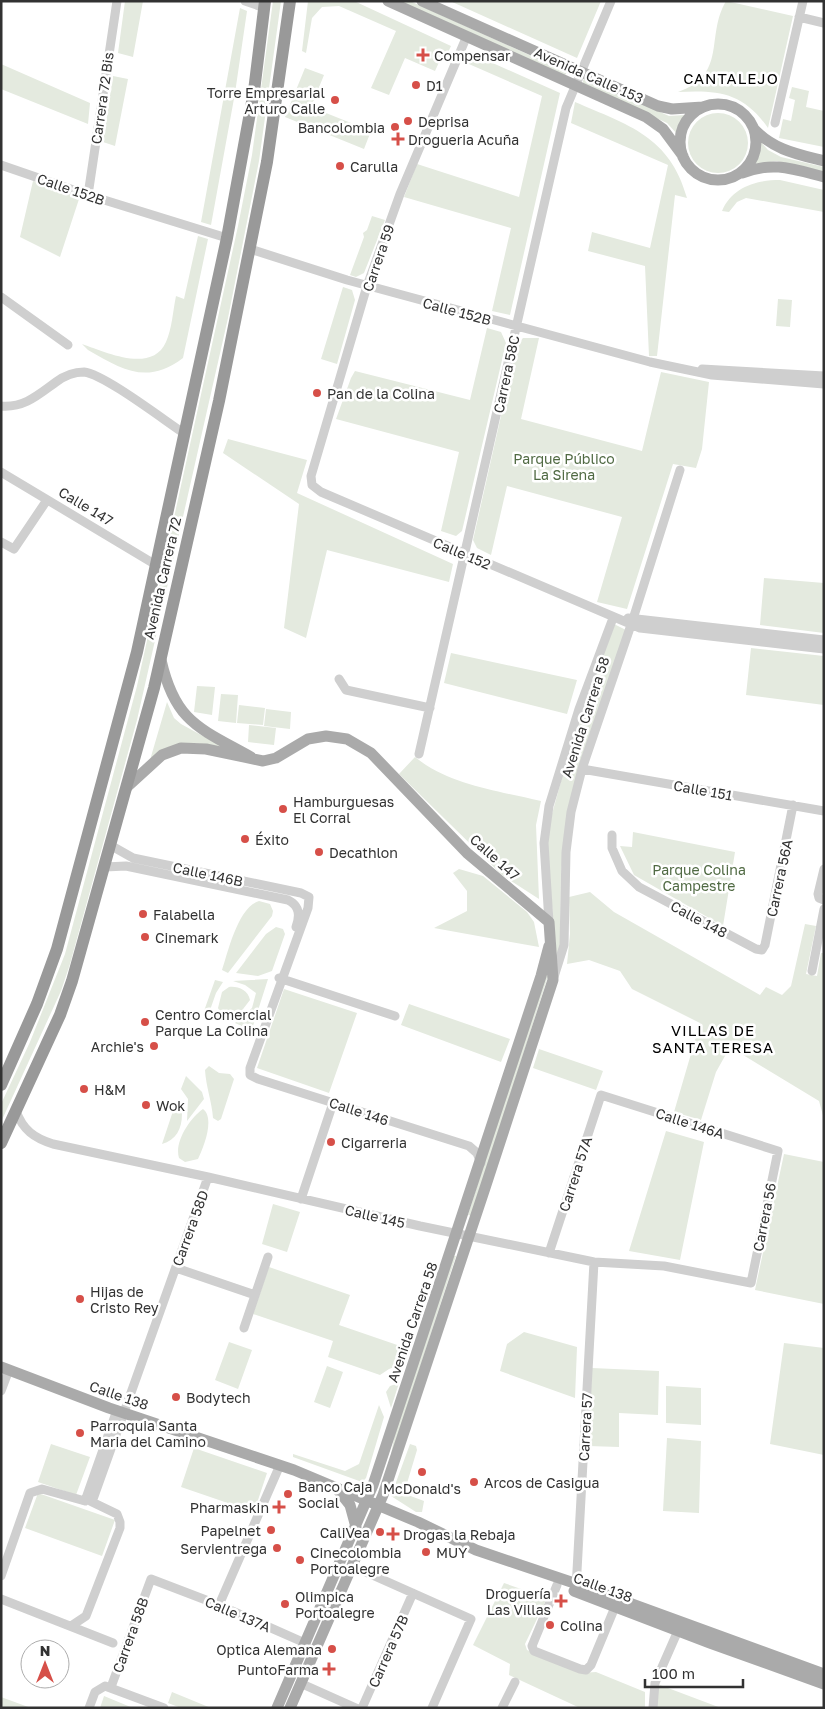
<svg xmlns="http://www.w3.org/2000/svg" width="825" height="1709" font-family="'Golos Text',sans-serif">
<rect width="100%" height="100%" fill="#fff"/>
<!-- green -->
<path fill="#e4eadf" d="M125,1H143L133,57L118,53Z
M273,1H281L259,161L228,318L137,720L70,964L61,991L1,1122V1104L30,1042L65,954L137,686L238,226L252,155Z
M308,1H354L451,46L445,59L441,58L435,71L405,58L389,95L371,88L396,31L339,6L322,7L312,18L306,53L302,51Z
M397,1H410L567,72L564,77Z
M450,1H601L577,58Z
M726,1L793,16L768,128C743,92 718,90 678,92C728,74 705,37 726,1Z
M240,8L247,11L235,93L211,225L201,222Z
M468,52L560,93L510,315L492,311L511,228L404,197L417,164L519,197L542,96L462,61Z
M1,64L90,103L88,124L1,89Z
M305,68L324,75L311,107L371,131L364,149L285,117Z
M113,76L128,79L115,146L103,142Z
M584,78L669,116L685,115L679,125L678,135L667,123L582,84Z
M792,87L809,91L806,107L824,111V147L779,138L783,119L791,121L795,100L789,98Z
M575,102C628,125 670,136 687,198L675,195L657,356H649L645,266L588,251L592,232L650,248L668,165L571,123Z
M688 143a30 30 0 1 1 60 0a30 30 0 1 1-60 0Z
M761,142L768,150L781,157L824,167V172L777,161L754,164Z
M780,180L824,190V212L746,198L737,202L729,212L722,211C732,187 757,180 780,180Z
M33,181L80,196L60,257L20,237Z
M372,216L385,220L364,273L356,277L350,275L364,237L363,233L367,230Z
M198,236L208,239L183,358C147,385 123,370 88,350L82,344C105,352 152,374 166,342C172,329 173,310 176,296L184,299Z
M343,287L352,290L355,300L337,364L321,359Z
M778,299L792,300L790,327L776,326Z
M487,328L501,332L506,343L462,531L456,536L441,531L459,452L336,419L351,378L355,371L470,400Z
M523,338H539L521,419L642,451L661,372L709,382L702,449L696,468L673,464L627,609L597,602L622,517L507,486L491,555L477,548L473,540L517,345Z
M228,439L307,460L297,493L453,564L449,582L327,550L306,638L284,628L299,504L223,453Z
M764,578L824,583V633L760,625Z
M614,624L626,630L580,770L561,870L560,947L557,959L547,852L550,821L567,760Z
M751,648L824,656V705L746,695Z
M451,653L577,680L567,714L444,683Z
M197,686L215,687L212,715L194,712Z
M221,694L238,695L236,723L218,721Z
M167,702L174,718L181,724L234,753C190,740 190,737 150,760Z
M239,705L265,708L263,725L237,723Z
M266,709L291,712L290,729L264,726Z
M249,725L276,728L274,745L248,742Z
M415,757C449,785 499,791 541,801L536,825L539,899L502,875L399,774Z
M633,832L735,852L723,926L634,875L620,846L632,847Z
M459,869L483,876L527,912L534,922L539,947L434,928L467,911V891L453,873Z
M590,892L614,912L760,995L766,987L782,995L791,986L805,924L816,926L806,974L817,976L821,953H824V1119L819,1101L730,1047L716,1072L701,1120L674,1112L700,1023L632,989L620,971L589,960L567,964L570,934L569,897Z
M259,901L270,904L273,911L272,916L228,973L222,970C228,952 238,907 259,901Z
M276,927L283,929L285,934L272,971L258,976L236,973L266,934Z
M548,959V976L472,1216L468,1215Z
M268,979L253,1026L244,1027L235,1023L252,1008L256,993L245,985L233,981Z
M215,980L223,982L216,993L209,1013L204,1011Z
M229,987C238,986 248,990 250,1000L240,1013L230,1018L221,1014L218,1008L222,992Z
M284,989L357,1013L329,1093L257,1068Z
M409,1004L510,1039L501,1062L401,1025Z
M539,1049L603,1071L596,1090L533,1068Z
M209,1066L219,1073L230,1074L234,1079L221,1119L218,1121L213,1118C212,1102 206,1087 205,1070Z
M186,1076L202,1092L204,1099L187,1121L188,1099L181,1089Z
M203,1109C215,1118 204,1147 198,1159L185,1162L179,1158C174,1142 190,1118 203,1109Z
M173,1111H180L182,1114C182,1129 176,1140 162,1144Z
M666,1131L704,1142L680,1260L629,1251Z
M784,1154L824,1162V1304L755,1290Z
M273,1204L300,1212L287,1252L262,1244Z
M454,1256H456L390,1460L396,1427Z
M269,1267L350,1295L339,1325L406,1348L400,1365L389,1369L380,1375L328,1357L333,1341L253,1314Z
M524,1332L577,1347L575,1398L500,1371L507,1344Z
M229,1342L252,1350L238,1389L215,1380Z
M784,1343L824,1348V1455L770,1444Z
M327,1366L343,1372L330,1408L314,1402Z
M592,1368L659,1371L658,1415L619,1413V1447L588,1446Z
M399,1383L391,1408L386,1392L390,1386Z
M666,1386L701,1388V1425L666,1423Z
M379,1405L384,1417L366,1478L362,1482L293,1457V1454L345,1471L359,1464Z
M667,1438L701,1441L699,1513L663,1511Z
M51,1444L90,1457L76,1495L38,1482Z
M410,1444L416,1446L417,1450L405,1490L408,1495L424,1501L422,1512H416L391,1496Z
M194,1448L267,1473L254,1512L181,1487Z
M38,1493L115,1520L102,1556L25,1528Z
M504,1583L547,1598L525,1644L527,1650L581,1673L596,1672L645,1692V1708H580L509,1675L510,1664L473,1645Z
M660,1685L721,1708H656L655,1696Z
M172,1692L211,1708H181L168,1703Z
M104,1696L133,1708H100Z
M1,1697L31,1708H1Z"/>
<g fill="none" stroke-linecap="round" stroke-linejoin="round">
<!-- minor -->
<path stroke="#cfcfcf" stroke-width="9" d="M245,1L265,8
M799,17L824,23
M466,38L400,194L367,286L311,476L312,485L321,492L640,628L824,649
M775,123L803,1
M1,165L88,195L227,238
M88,195L117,1
M250,249L347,280L650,362L712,375L824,384
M1,297L68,345
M702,369L824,376
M1,406C24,408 38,395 56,382C64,376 74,372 84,372C104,374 165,421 185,434
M1,472L156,565
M1,542L14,549L47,500
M628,618L824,640
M339,679L346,690L430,708
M419,754L566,108L611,1
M582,769L824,811
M612,835V848L622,871L639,887L756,949L762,950L765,945L793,805
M110,845L133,858L301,893L309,897L308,908L250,1068V1075L258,1079L469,1146L477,1153L481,1163
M105,867L126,866L288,900C300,906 300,916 296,927
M824,869L818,894L819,898L824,900
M549,922L544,843L549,806L579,709L613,618
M812,971L824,909
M554,977L564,945L566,852L571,812L582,769L633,619L680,470
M279,978L395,1016
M16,1111C23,1130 34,1138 53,1144L208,1177L420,1226L594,1262L664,1266L751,1283L778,1151L601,1095L549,1253
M301,1199L333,1103
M176,1268L255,1295
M244,1328L268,1257
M1,1391L7,1375
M352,1566L471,1619L432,1708
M1,1576L30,1493L42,1489L85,1501L117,1410
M557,1585L532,1646L534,1651L580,1669L586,1670L591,1665L615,1607
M576,1589L594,1262
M1,1599L113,1643
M219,1605L280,1465
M71,1626L86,1616L120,1528V1522L117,1514L92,1502L208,1177
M300,1683L356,1708
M111,1687L151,1579L219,1605L305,1643L307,1647
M89,1708L95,1692L105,1686L164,1708
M362,1708L413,1593
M502,1708L515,1682
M653,1708L655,1683L680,1626"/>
<!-- major -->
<path stroke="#aaa" stroke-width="11" d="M388,1L646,117L663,129L683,156
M422,1L658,106L672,109L703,107
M680 142a38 38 0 1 1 76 0a38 38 0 1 1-76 0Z
M754,129C774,150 797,154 824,161
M742,173C773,161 793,169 824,177
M161,660C175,722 199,728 251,757
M127,787L162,755L181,748L206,749L263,761L276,758L308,739L326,736L347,739L371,753L467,853L549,922L553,980L485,1188L383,1495L290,1708
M1,1367L109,1408L294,1470L418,1522L476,1550L577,1584L824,1674
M338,1490L350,1505L356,1527
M574,1591L710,1643L824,1684
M277,1708L373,1485L541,976L549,946"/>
<!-- highway -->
<path stroke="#999" stroke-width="12" d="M1,1085L37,1004L57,949L137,652L227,238L254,91L265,1
M1,1143L60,1015L72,981L154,688L219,401L267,162L290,1"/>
</g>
<!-- markers -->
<g fill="#d64f48" stroke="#fff" stroke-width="2">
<path d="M420.5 47.5h5v5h5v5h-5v5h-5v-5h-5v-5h5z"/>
<circle cx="416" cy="85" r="5"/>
<circle cx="335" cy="100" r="5"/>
<circle cx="408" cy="121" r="5"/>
<circle cx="395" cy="127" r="5"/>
<path d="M395.5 131.5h5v5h5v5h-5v5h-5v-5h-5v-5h5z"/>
<circle cx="340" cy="166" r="5"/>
<circle cx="317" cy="393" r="5"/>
<circle cx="283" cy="809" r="5"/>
<circle cx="245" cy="839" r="5"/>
<circle cx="319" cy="852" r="5"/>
<circle cx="143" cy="914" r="5"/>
<circle cx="145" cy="937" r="5"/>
<circle cx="145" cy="1022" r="5"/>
<circle cx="154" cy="1046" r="5"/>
<circle cx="84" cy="1089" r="5"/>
<circle cx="146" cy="1105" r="5"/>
<circle cx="331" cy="1142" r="5"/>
<circle cx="80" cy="1299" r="5"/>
<circle cx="176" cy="1397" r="5"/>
<circle cx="80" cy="1433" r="5"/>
<circle cx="422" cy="1472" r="5"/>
<circle cx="474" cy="1482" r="5"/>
<circle cx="288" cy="1494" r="5"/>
<path d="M276.5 1499.5h5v5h5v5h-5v5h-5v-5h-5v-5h5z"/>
<circle cx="271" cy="1530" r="5"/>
<circle cx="380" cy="1532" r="5"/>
<path d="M390.5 1526.5h5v5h5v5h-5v5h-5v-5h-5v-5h5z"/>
<circle cx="277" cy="1548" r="5"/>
<circle cx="426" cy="1552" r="5"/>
<circle cx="300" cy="1560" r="5"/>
<path d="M558.5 1593.5h5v5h5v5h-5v5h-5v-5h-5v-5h5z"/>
<circle cx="285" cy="1604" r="5"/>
<circle cx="550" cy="1625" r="5"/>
<circle cx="332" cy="1649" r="5"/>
<path d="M326.5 1661.5h5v5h5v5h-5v5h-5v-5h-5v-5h5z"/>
</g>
<g text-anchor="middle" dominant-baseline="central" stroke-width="5" stroke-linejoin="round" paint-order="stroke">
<!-- poi labels -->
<g font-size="14" fill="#323232" stroke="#fff" text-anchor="start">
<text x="434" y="55">Compensar</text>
<text x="426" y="85">D1</text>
<text x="325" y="92" text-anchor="end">Torre Empresarial<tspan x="325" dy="16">Arturo Calle</tspan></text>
<text x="418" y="121">Deprisa</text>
<text x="385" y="127" text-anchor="end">Bancolombia</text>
<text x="408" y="139">Drogueria Acuña</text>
<text x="350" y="166">Carulla</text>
<text x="327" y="393">Pan de la Colina</text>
<text x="293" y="801">Hamburguesas<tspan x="293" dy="16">El Corral</tspan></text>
<text x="255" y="839">Éxito</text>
<text x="329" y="852">Decathlon</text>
<text x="153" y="914">Falabella</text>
<text x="155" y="937">Cinemark</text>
<text x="155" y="1014">Centro Comercial<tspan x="155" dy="16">Parque La Colina</tspan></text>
<text x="144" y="1046" text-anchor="end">Archie's</text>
<text x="94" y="1089">H&amp;M</text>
<text x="156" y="1105">Wok</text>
<text x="341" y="1142">Cigarreria</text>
<text x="90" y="1291">Hijas de<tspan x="90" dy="16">Cristo Rey</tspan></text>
<text x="186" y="1397">Bodytech</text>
<text x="90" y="1425">Parroquia Santa<tspan x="90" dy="16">Maria del Camino</tspan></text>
<text x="484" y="1482">Arcos de Casigua</text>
<text x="298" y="1486">Banco Caja<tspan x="298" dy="16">Social</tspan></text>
<text x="422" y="1488" text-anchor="middle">McDonald's</text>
<text x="269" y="1507" text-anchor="end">Pharmaskin</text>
<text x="261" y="1530" text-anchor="end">Papelnet</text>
<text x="370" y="1532" text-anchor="end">CaliVea</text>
<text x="403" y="1534">Drogas la Rebaja</text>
<text x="267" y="1548" text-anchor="end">Servientrega</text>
<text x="310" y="1552">Cinecolombia<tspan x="310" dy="16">Portoalegre</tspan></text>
<text x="436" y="1552">MUY</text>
<text x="551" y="1593" text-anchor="end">Droguería<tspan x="551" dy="16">Las Villas</tspan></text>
<text x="295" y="1596">Olimpica<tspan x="295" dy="16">Portoalegre</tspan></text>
<text x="560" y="1625">Colina</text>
<text x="322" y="1649" text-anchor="end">Optica Alemana</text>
<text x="319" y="1669" text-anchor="end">PuntoFarma</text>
</g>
<!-- street labels -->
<g font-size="14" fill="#323232" stroke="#fff">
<text transform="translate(589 75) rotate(24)">Avenida Calle 153</text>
<text transform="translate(102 98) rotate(-82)">Carrera 72 Bis</text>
<text transform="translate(71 189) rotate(19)">Calle 152B</text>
<text transform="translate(378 258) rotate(-71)">Carrera 59</text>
<text transform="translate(457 311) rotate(15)">Calle 152B</text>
<text transform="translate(506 374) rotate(-78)">Carrera 58C</text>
<text transform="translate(86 506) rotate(31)">Calle 147</text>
<text transform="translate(462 553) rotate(23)">Calle 152</text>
<text transform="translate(162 578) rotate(-77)">Avenida Carrera 72</text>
<text transform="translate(585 717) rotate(-72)">Avenida Carrera 58</text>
<text transform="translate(703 790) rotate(10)">Calle 151</text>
<text transform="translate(495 857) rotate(42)">Calle 147</text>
<text transform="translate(208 874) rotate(12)">Calle 146B</text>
<text transform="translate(779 878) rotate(-78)">Carrera 56A</text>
<text transform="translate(699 919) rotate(28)">Calle 148</text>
<text transform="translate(359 1111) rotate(18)">Calle 146</text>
<text transform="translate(690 1123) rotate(18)">Calle 146A</text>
<text transform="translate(575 1174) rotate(-72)">Carrera 57A</text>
<text transform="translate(375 1216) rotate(13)">Calle 145</text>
<text transform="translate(764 1217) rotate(-79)">Carrera 56</text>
<text transform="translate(190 1228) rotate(-70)">Carrera 58D</text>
<text transform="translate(412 1322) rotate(-71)">Avenida Carrera 58</text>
<text transform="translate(119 1395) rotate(19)">Calle 138</text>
<text transform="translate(585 1427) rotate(-87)">Carrera 57</text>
<text transform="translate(603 1587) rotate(20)">Calle 138</text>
<text transform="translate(238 1614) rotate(23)">Calle 137A</text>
<text transform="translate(130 1635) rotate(-70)">Carrera 58B</text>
<text transform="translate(388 1651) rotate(-66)">Carrera 57B</text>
</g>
<!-- park labels -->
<g font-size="14" fill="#506a43" stroke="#fff">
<text x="564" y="458">Parque Público<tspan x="564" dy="16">La Sirena</tspan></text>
<text x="699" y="869">Parque Colina<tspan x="699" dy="16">Campestre</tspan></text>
</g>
<!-- neighbourhood labels -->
<g font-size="15" letter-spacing="1" fill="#000" stroke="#fff">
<text x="731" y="78">CANTALEJO</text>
<text x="713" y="1030">VILLAS DE<tspan x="713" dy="17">SANTA TERESA</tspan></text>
</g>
</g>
<!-- border -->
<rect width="825" height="1709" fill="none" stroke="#323232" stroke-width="5"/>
<!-- north arrow -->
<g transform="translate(45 1664)"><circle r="24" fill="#ffffff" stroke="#adadad"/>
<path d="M0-4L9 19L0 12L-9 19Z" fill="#d64f48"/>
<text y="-8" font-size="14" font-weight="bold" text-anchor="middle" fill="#323232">N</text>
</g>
<!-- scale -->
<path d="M645 1679v8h98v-8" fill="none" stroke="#323232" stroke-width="2.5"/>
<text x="652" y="1679" font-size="15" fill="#323232" stroke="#ffffff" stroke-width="4" paint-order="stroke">100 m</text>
</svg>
